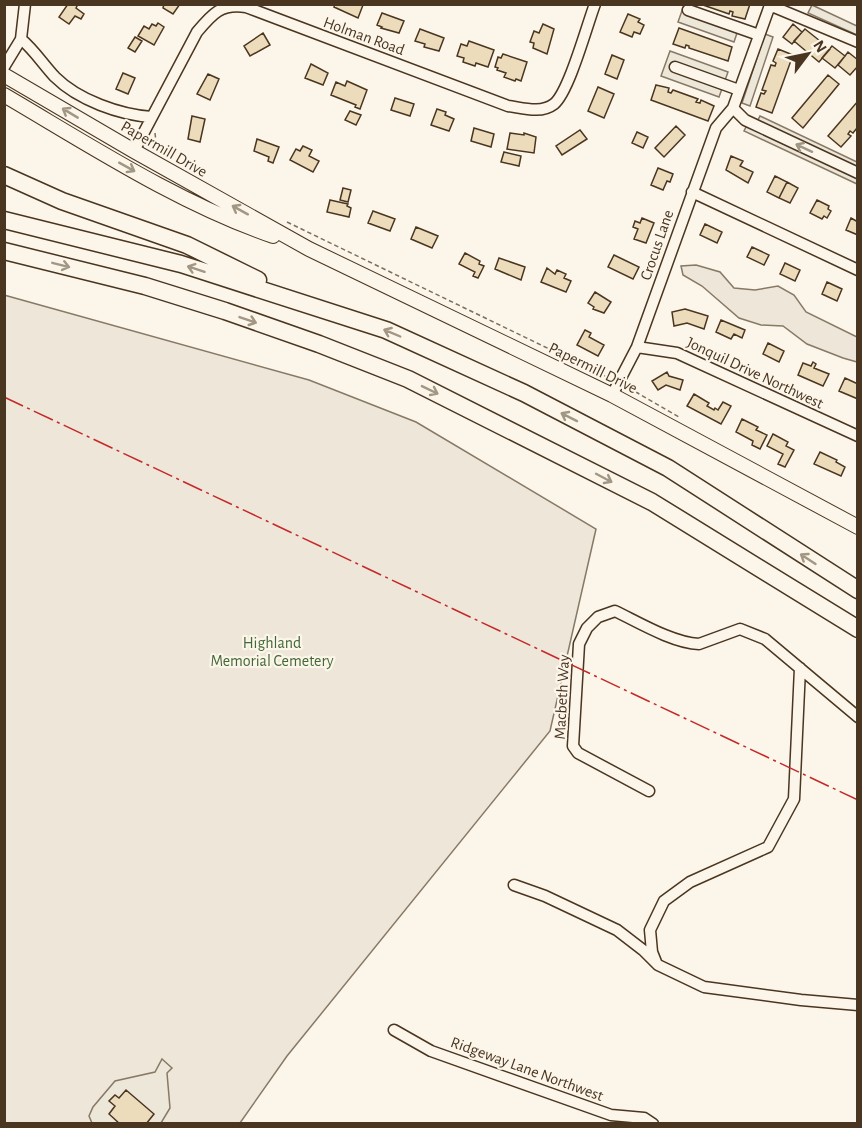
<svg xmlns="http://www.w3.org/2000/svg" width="862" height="1128" font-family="'Alegreya Sans',sans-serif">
<rect width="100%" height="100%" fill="#fbf6e9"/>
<!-- green -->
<path fill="#ede6d9" stroke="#887966" stroke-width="1.5" d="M696,265L720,272L734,288L755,290L778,286L794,295L806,312L857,337V362L843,358L807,344L783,326L761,325L739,318L702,286L683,275L681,266Z
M4,295L309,380L416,422L596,529L550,731L287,1056L240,1123H5Z"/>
<!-- parking -->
<path fill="#ede7d9" stroke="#887966" stroke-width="1.5" d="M687,4L740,24L734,42L678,22L684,5Z
M812,5L857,26V35L808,13Z
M765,34L773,37L750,106L742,103Z
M670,51L728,72L719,97L661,76Z
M760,116L857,162V169L757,122Z
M747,125L857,177V184L744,131Z
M162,1059L172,1068L167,1073L170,1108L161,1123H92L89,1116L93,1107L115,1081L155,1072Z"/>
<!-- building -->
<path fill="#ecdcbc" stroke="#4a3520" stroke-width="1.5" d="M68,4H78L76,8L84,14L81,19L75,16L69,24L59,17Z
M164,4H180L173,14L163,8Z
M335,4H362L363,5L358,18L334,7Z
M750,4L745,19L732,16L733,12L730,11L729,14L703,5Z
M382,13L404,21L399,33L381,28L382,27L377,25Z
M628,14L640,19L638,22L644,25L640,34L634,32L632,37L620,32Z
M158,23L164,27L154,45L138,36L144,26L149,29L152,24L156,26Z
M543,24L554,29L547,54L533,48L534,43L530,42L534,31L539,33Z
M793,24L802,32L792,44L783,37Z
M679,28L732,47L728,61L689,48V46L686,45L685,48L673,44Z
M420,29L444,38L439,51L424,47L425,44L415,41Z
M805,29L830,49L819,62L794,41Z
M263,33L270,45L250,56L244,46Z
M135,37L142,41L135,52L128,48Z
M469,41L494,50L488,67L476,63L475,66L463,62L464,58L457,56L461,44L467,46Z
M832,46L845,56L835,68L822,58Z
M778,49L793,55L772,113L756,107L761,93L764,94L766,91L762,90L771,65L775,66L776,63L773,61Z
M848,52L858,60V66L850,75L838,65Z
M503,54L527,62L521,81L516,79L515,81L504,77L506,73L497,70L498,68L495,67L498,57L501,58Z
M612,55L624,60L617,79L605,74Z
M311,64L328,73L323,85L305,78Z
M123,73L135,78L128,94L116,89Z
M208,74L219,79L210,100L197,94Z
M828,75L839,84L803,128L792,118Z
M347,81L367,90L360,109L355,107L356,105L331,95L336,82L345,86Z
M656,85L669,88L668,92L671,93L673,90L698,99L696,102L700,103L701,100L714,106L708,121L651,100Z
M598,87L614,94L604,118L588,111Z
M395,98L414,104L410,116L391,110Z
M858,101L857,128L853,133L850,131L848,134L851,136L841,147L828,136Z
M437,109L446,112L445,115L454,119L449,131L431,125Z
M350,111L361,115L356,125L345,120Z
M192,116L205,119L200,142L188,139Z
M676,126L685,135L664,157L655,148Z
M474,128L494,134L491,147L471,141Z
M580,130L587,139L562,155L556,146Z
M637,132L648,137L643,148L632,143Z
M510,133L524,135V133L536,137L534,153L507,149Z
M257,139L279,147L273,163L268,161L269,157L254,151Z
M303,146L312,150L309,156L319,161L313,172L290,160L296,149L300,151Z
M504,152L521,156L519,166L501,162Z
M731,156L743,161L740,166L753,172L748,183L726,170Z
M658,168L673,174L670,182L667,181L663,190L651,185Z
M775,176L787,182L779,198L767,192Z
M787,182L798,188L790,203L779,198Z
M343,188L351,190L348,202L340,200Z
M330,200L348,204L347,206L351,208L349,217L327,212Z
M817,200L829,206L828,209L831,211L827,218L824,216L822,219L810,213Z
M373,211L395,219L390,231L368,223Z
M642,218L654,223L646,243L634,239L638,229L633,227L635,221L640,223Z
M851,218L858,222V235L846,230Z
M705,224L722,232L717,243L700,235Z
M416,227L438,236L432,248L411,239Z
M752,247L769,255L764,265L747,257Z
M465,253L480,261L479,264L484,266L478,278L473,276L475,272L459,264Z
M614,255L639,267L633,279L608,267Z
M499,258L525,267L521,280L495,269Z
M785,263L800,270L795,281L780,274Z
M547,268L555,274L557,270L566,274L564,278L571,281L566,292L541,282Z
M827,282L842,289L837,301L822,294Z
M595,292L611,302L604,313L593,309L594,307L588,303Z
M685,309L708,316L704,329L687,323L674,326L672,312Z
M721,320L745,330L742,338L734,334L731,339L716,332Z
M585,330L591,333L589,337L604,345L598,356L577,345Z
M768,343L784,351L779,362L763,354Z
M813,362L816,364L814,368L829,374L823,386L798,375L803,363L811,366Z
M667,372L669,376L683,380L680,390L666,385L658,390L652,381Z
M845,378L858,384V399L839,391Z
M694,394L709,403L707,406L714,410L715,408L718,410L723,402L731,406L721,424L687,406Z
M742,419L758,427L756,430L767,435L760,449L752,445L753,441L736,432Z
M773,434L788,442L786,446L794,450L785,467L778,464L783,454L767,446Z
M820,452L837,460L836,462L845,467L841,476L814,464Z
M126,1090L154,1114L146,1124H120L109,1114L115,1106L109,1101L115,1095L119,1098Z"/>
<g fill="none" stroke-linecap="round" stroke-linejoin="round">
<!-- minor casing -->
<g stroke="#4a3520" stroke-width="13">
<path id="minor" d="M688,10L759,35
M21,39C34,50 43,64 55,77C78,100 120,115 152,117
M4,67L21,39L25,4
M675,67L739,90
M733,108L745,120L858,173
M134,151L197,32C212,14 221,3 246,7L508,106C523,108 541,114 554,104C569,92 587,25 595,4
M692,192L858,270
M637,347L677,353L858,436
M612,395L637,347L716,128L733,108L769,8L774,7L858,42
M649,791L578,753L573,746L579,644L587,628L598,617L615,611C638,622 673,643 699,644L740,629L765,639L858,717
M514,885L545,896L617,930L643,950L658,965L704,987L801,1000L858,1005
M656,962L652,952L650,930L664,901L690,882L768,847L794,799L800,668
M394,1030L431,1051L611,1115L644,1118L653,1124"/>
</g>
<!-- major casing -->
<g stroke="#4a3520" stroke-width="16">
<path id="major" d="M4,75L134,151L309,249L612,395L858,527
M4,95C91,146 178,203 273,236"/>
</g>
<!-- highway casing -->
<g stroke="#4a3520" stroke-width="19">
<path id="highway" d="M4,175L62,201L187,245L258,280
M4,220L181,264L386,330L524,393L668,468L858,590
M4,251L145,286L225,311L319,344L408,379L652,502L858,629"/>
</g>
<!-- path -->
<path stroke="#7f6f5c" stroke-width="1.5" stroke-dasharray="4.5 3" stroke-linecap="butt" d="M155,133L157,151
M287,222L605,376H610
M629,388L679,417"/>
<!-- minor -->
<use href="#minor" stroke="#fbf6e9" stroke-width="10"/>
<!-- major -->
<use href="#major" stroke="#fbf6e9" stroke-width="14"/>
<!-- highway -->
<use href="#highway" stroke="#fbf6e9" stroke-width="16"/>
<!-- power -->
<path stroke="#c62828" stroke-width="1.5" stroke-dasharray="21 4.5 3 4.5" stroke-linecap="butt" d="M4,397L858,800"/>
</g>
<!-- one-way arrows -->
<defs><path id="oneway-shaft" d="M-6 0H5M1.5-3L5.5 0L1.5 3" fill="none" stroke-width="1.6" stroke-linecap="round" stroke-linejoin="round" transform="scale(1.5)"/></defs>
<g stroke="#a29684">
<use href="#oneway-shaft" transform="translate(70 113) rotate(-149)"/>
<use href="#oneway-shaft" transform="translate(804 148) rotate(-155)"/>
<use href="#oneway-shaft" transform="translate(127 167) rotate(29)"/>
<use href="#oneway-shaft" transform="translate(240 210) rotate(-151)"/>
<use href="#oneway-shaft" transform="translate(61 265) rotate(14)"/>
<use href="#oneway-shaft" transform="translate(196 269) rotate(-162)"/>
<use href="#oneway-shaft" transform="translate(248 320) rotate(19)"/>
<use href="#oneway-shaft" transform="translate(392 333) rotate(-157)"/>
<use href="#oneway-shaft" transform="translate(430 390) rotate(26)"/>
<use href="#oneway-shaft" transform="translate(569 417) rotate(-153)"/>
<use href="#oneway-shaft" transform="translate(604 478) rotate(28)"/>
<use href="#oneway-shaft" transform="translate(808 559) rotate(-147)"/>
</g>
<g text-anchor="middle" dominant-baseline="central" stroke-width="4.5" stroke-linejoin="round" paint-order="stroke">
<!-- street labels -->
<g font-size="16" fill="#4a3520" stroke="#fbf6e9">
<text transform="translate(364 36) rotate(20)">Holman Road</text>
<text transform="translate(164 149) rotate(30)">Papermill Drive</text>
<text transform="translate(657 245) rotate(-71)">Crocus Lane</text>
<text transform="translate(593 368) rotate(26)">Papermill Drive</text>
<text transform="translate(755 373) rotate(25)">Jonquil Drive Northwest</text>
<text transform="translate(562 697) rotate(-87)">Macbeth Way</text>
<text transform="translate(527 1069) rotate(20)">Ridgeway Lane Northwest</text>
</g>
<!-- park labels -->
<g font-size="16" fill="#436837" stroke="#fbf6e9">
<text x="272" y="643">Highland<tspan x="272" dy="18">Memorial Cemetery</tspan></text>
</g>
</g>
<!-- border -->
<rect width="862" height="1128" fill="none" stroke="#4a3520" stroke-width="12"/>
<!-- north arrow -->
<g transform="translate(808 54) rotate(58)" stroke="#fbf6e9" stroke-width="4.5" paint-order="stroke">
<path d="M0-4.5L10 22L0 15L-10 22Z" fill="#4a3520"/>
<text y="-9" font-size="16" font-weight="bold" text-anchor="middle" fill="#4a3520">N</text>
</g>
</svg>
